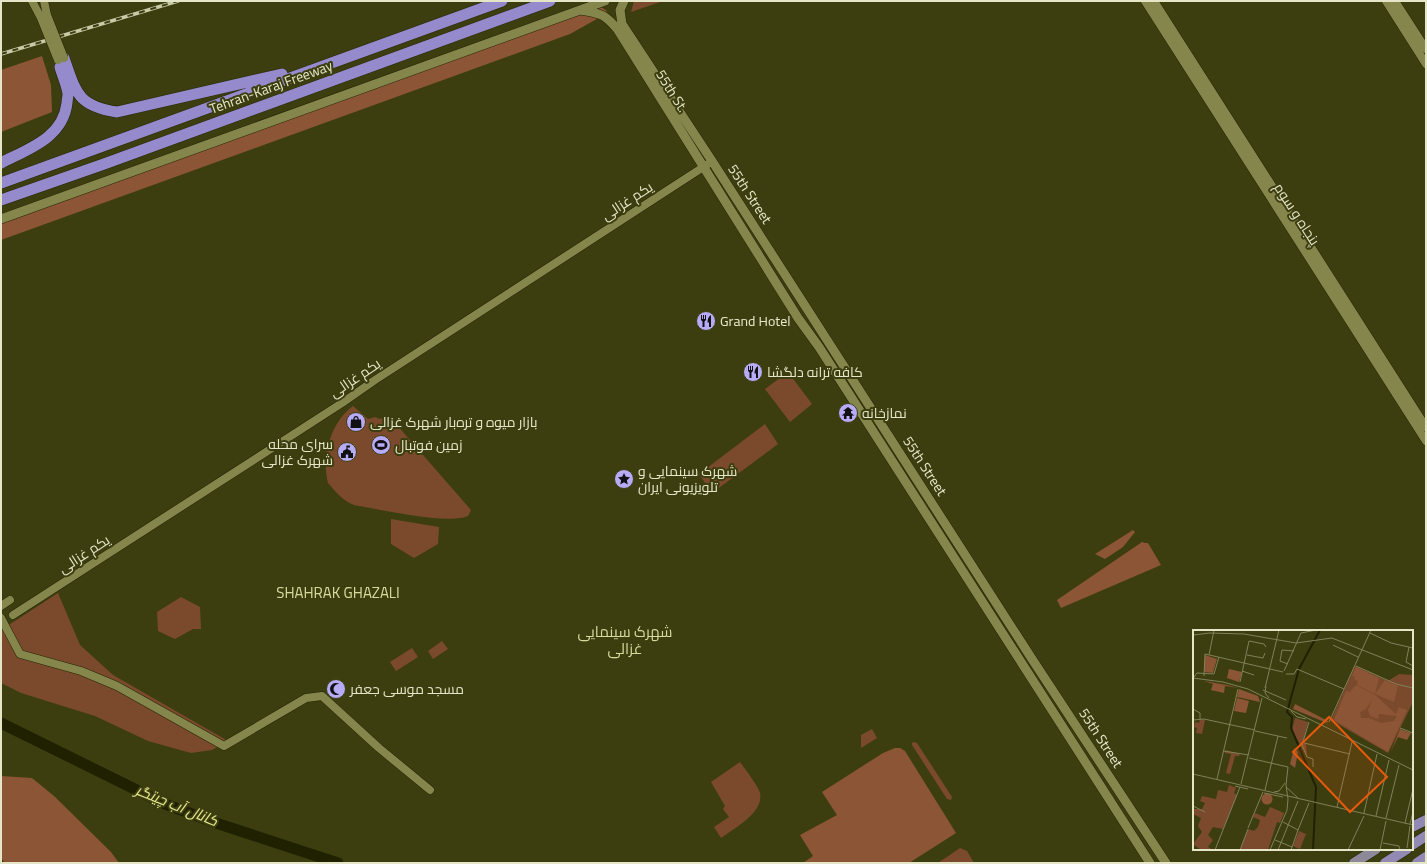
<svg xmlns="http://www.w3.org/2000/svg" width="1427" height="864" font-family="Georgia,Cairo,serif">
<rect width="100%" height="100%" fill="#3d3e10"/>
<!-- green -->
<path fill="#7b4a2c" d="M634,1H663L631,12Z
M788,372L812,404L790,422L765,389Z
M353,406L368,419L375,417L380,419L389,416L471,510L468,516C448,525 378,509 354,505C343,501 335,491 328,483C321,456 331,422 353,406Z
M765,424L778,444L712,493L699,474Z
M391,519L439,527L438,544L414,558L391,544Z
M58,593L80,645L113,675L228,741L212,750L191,753L148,741L95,716L21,693L1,683V630Z
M181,597L200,607L201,629H193L175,639L158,631L157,612Z
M442,641L448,649L433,659L428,651Z
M412,648L418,657L396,671L390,662Z
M872,729L877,738L861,748V735Z
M914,742L917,743L952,797L951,800L947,799L912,745V743Z
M740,762C745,769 759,787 760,793C764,813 734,828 721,838L714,827L729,817L723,809L725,806L711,782Z
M960,848L967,851L974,863H938Z"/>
<!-- forest -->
<path fill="#8c5535" d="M601,7L607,11L604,15L570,34L1,240V222Z
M42,56L51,85L52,112L1,132V70Z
M1133,530L1135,532L1123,547L1105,559L1095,554Z
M1142,542L1145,543H1148L1161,565L1061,608L1057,600Z
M895,748H900L905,751L956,833L909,863H803L813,856L800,835L837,815L822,792L883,753Z
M1,776L32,778L54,796L111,852L119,863H5L1,858Z"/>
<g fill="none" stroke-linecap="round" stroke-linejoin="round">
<!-- river -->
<path stroke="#202100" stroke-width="11" d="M1,723L165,804L216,823L338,863"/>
<!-- tertiary casing -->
<g stroke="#242405" stroke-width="9">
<path id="tertiary" d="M32,1L41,18
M44,1L47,15
M1145,1L1426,441
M1154,1L1426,427
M1386,1L1426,64
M1395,1L1426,49
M1,606L10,600
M13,615L342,403L375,380L708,164
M1,618L20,654L81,671L117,686L224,746L306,698L322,696L379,748L430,790"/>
</g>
<!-- secondary casing -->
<g stroke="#242405" stroke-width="10">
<path id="secondary" d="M624,1L620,10L622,24L712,161L1032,659L1166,863
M581,10C601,14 604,13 618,30L798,318L819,347L1150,863
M1,219L605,1"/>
</g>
<!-- primary casing -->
<g stroke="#242405" stroke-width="11">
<path id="primary" d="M1354,863L1376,849"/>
</g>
<!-- trunk casing -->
<g stroke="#242405" stroke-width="11">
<path id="trunk" d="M1412,827L1426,820
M1412,845L1426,836
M1385,863L1407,849
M1417,863L1426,857"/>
</g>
<!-- motorway casing -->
<g stroke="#242405" stroke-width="12">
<path id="motorway" d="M64,58C76,92 77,106 117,112L282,74
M1,163C28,149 63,138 67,103C67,100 68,97 68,94C67,85 62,75 60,67
M1,183L502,1
M1,200L104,164L550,1"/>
</g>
<!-- tertiary -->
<use href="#tertiary" stroke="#84864b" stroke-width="8"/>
<!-- secondary -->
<use href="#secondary" stroke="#84864b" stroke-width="9"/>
<!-- primary -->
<use href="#primary" stroke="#8e8998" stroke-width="10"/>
<!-- trunk -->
<use href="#trunk" stroke="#928ab2" stroke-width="10"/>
<!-- motorway -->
<use href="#motorway" stroke="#958bcc" stroke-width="11"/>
<!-- rail casing -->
<g stroke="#c8caa8" stroke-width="3.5">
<path id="rail" d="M1,54L178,1"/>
</g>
<!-- rail -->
<use href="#rail" stroke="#3d3e10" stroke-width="2" stroke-dasharray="6" stroke-linecap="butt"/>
<!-- tertiary-bridge casing -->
<g stroke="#242405" stroke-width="9" stroke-linecap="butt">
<path id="tertiary-bridge" d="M47,15L64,58
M41,18L58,60"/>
</g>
<!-- tertiary-bridge -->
<use href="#tertiary-bridge" stroke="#84864b" stroke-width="8"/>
</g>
<!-- icons -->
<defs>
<g id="restaurant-disc" transform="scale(1)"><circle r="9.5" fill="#b7abf8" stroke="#3d3e10"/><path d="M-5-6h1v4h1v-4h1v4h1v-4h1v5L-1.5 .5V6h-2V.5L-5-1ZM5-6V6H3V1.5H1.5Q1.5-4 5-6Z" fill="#111"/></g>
<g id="temple-disc" transform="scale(1)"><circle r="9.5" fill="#b7abf8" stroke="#3d3e10"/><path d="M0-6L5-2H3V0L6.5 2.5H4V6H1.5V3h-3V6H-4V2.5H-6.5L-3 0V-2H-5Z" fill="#111"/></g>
<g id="shop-disc" transform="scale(1)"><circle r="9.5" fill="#b7abf8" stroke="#3d3e10"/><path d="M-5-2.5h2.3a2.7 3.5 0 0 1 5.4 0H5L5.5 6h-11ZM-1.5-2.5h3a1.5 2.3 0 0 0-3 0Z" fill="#111"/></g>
<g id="stadium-disc" transform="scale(1)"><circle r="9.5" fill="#b7abf8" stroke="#3d3e10"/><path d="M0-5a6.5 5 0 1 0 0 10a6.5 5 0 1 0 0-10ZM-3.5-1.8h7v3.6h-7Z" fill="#111"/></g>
<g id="civic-disc" transform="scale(1)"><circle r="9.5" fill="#b7abf8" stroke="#3d3e10"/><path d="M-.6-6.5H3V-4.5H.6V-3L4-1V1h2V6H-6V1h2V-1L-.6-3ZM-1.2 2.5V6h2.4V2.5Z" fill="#111"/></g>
<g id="sight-disc" transform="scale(1)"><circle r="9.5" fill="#b7abf8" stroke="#3d3e10"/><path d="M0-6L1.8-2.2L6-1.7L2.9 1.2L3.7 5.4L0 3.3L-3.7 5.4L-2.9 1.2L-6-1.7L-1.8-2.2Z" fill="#111"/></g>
<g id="mosque-disc" transform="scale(1)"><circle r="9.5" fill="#b7abf8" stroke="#3d3e10"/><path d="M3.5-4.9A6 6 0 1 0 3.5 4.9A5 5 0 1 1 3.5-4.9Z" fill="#111"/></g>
</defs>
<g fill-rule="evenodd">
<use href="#restaurant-disc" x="706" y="321"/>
<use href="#restaurant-disc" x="753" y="372"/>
<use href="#temple-disc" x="848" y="413"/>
<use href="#shop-disc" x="356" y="422"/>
<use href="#stadium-disc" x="381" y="445"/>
<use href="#civic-disc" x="347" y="452"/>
<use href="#sight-disc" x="624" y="479"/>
<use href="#mosque-disc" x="336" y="689"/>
</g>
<g text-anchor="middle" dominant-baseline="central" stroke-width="4" stroke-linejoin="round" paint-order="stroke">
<!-- street labels -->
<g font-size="14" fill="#e4e6c7" stroke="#3d3e10">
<text transform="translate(271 87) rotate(-20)">Tehran-Karaj Freeway</text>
<text transform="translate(672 91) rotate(58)">55th St.</text>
<text transform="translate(750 194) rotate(57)">55th Street</text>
<text transform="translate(627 201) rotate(-33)">یکم غزالی</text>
<text transform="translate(1297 214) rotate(57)">پنجاه و سوم</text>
<text transform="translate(355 378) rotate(-34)">یکم غزالی</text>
<text transform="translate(925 466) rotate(57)">55th Street</text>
<text transform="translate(84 554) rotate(-33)">یکم غزالی</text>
<text transform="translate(1101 738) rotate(57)">55th Street</text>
</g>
<!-- poi labels -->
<g font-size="14" fill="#e4e6c7" stroke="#3d3e10" text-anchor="start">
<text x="720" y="321">Grand Hotel</text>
<text x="767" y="372">کافه ترانه دلگشا</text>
<text x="862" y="413">نمازخانه</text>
<text x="370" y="422">بازار میوه و تره‌بار شهرک غزالی</text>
<text x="333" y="444" text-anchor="end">سرای محله<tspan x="333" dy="16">شهرک غزالی</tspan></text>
<text x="395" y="445">زمین فوتبال</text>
<text x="638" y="471">شهرک سینمایی و<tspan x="638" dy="16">تلویزیونی ایران</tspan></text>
<text x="350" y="689">مسجد موسی جعفر</text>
</g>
<!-- neighbourhood labels -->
<g font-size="15" fill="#d7da9c" stroke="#3d3e10">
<text x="338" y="592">SHAHRAK GHAZALI</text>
<text x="625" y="631">شهرک سینمایی<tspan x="625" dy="17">غزالی</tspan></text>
</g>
<!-- water labels -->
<g font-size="15" font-style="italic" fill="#e4e88c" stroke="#3d3e10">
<text transform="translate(177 805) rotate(22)">کانال آب چیتگر</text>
</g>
</g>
<!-- overview -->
<g transform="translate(1193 630)">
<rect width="220" height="220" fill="#3d3e10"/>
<path d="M162,36L195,51L206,44L220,45V72L195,123L138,90ZM102,88L115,92L110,113L113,114L114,127L99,100ZM7,89L12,90L9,104L3,103L4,98L1,97L2,92L6,93ZM32,120L47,124L46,126H42L37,144L33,143L38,124L32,123ZM36,155L46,159L43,158L41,163L44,165L30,199L20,197L15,205L20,210L15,217L20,220H8L0,214L9,202L5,196L8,188L0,184V179H9L12,173L7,171L9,166L23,169L25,160L34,162ZM77,177L91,183L87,193L84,192L75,220H47L55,199L61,201L65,197L67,190L60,187L62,183L72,187ZM106,201L113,204L107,219L100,216Z" fill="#7b4a2c"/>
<path d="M12,25L24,29L20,43L11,42ZM163,37L186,48L182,64L164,55L165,51L161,49L162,46H159ZM36,39L49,42L46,52L34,48ZM192,50L205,56L201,72L182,64ZM11,51L34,55L45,58L21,54L32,56L31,63L18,60L20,54ZM163,55L182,65L203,84L206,77L214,80L195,122L141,90L153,61L157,62ZM179,70L175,80L177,86L185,89L186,84L204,86L201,91L188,93L176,88H168L167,82L173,79ZM46,59L65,66L67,72L44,67ZM44,68L56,71L53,83L41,81ZM102,74L135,91L134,93L100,79ZM207,99L218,103L214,110L205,107L197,123ZM101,118L105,122L102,138L97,134ZM68.5 169a5.5 5.5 0 1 1 11 0a5.5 5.5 0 1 1-11 0Z" fill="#8c5535" fill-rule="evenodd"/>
<path fill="none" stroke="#202100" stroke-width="2" d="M120,220L123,157L98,98L99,87L94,82L106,39L127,0"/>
<path fill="none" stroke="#808159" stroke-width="1" d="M177,3L198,13L220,18M0,5L17,3L51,4L103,13L139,8L220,40M140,15L165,27M216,17L213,32L220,36M16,25L21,0M54,25L70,28L72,23M95,34L87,31L89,20L101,21M163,36L203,54L220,58M104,39L151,59M49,41L61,45M91,41L108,3L123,0M93,44H101L104,39M11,46L12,24L90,42M1,47L4,43L21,44L26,27M0,48L30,52L55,59L220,140M47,52L56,11L71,14L73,17M73,56L72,63L76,68M72,58L86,0M70,60L93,70M0,79L7,83V89M98,81L104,87L113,89M0,90L11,89L62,100M116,92L109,115L114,127L120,129V137M136,92L178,0M207,98L220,103M62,101L94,108M111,113L157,124M30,121L56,125M56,128L95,137M0,144L220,195M24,149L45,59M48,154L69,68M42,156L55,159M93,157L105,168M72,160L85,106M81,162L86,161L92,153M71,163L90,167M95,169L93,155L95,137M0,176L12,182M144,177L159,112M171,183L184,124M183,186L196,130M193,188L206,135M90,192L105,200L116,173M212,193L220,159M217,194L220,182M55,198L70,162M82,210L99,217M190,213L206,216L207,220M214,218L217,196M22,220L47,157M47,220L55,199M77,220L94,180L95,169M85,220L105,171M98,220L105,200M155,220L171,186M187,220L193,191"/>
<path fill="#e8590c" fill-opacity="0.15" stroke="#e8590c" stroke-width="2" d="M136,87L194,147L157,182L100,122Z"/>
<rect width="220" height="220" fill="none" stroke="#e4e6c7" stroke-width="2"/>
</g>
<!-- border -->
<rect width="1427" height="864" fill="none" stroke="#e4e6c7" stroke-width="4"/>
</svg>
